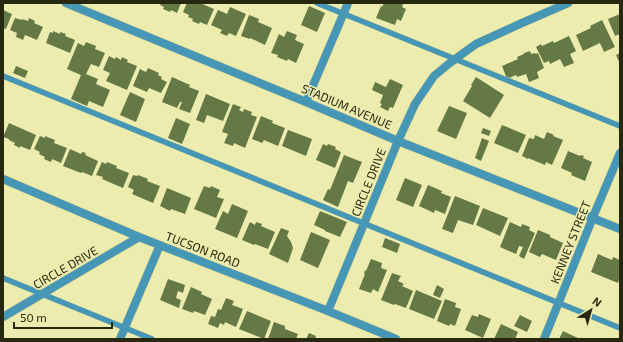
<svg xmlns="http://www.w3.org/2000/svg" width="623" height="342" font-family="'Exo 2',sans-serif">
<rect width="100%" height="100%" fill="#edecaf"/>
<!-- building -->
<path fill="#657946" d="M161,3H181L177,13L171,10L170,12L163,9L164,7L160,5Z
M187,3H200L214,9L207,25L200,22L199,24L192,21L193,19L188,17L189,15L183,12Z
M384,3H400L403,4L402,7L406,9L401,21L397,19L395,25L376,18L381,6L382,7Z
M309,6L325,13L317,32L301,25Z
M230,7L246,14L236,36L229,33L227,36L220,33L222,30L211,25L218,10L227,14Z
M3,10L12,14L6,29L3,28Z
M620,14V34L615,36L608,19Z
M249,15L259,19L258,22L272,28L265,45L250,38V39L241,36Z
M15,18L22,20V19L28,21L29,18L35,21L34,23L43,27L37,40L25,35L23,40L16,37L17,33L10,30Z
M602,20L615,47L604,52L600,43L583,51L576,35L591,28L590,26Z
M53,31L60,34V32L66,34L65,36L75,40L70,53L46,43L50,32L53,33Z
M287,31L297,35L295,40L304,44L296,63L288,59L287,61L277,57L278,55L271,53L279,34L284,37Z
M569,36L576,51L570,54L574,63L564,67L560,59L550,64L549,61L544,63L536,47L541,44L542,46L553,41L554,43Z
M86,42L96,46L95,49L105,53L99,67L91,64L86,74L98,79L96,84L110,90L103,107L89,101L87,106L71,99L81,75L67,69L78,43L84,46Z
M530,51L531,54L535,53L536,54L538,53L544,68L537,72L539,78L529,82L526,74L517,77L516,75L507,79L502,66L518,59L517,57L524,54V53Z
M620,53V64L616,55Z
M109,56L115,59L116,57L121,60L122,57L128,60L127,62L137,66L127,90L106,81L110,73L103,70Z
M16,66L28,71L25,78L13,73Z
M148,68L159,73L158,75L162,77L161,79L167,82L161,93L149,88L147,92L133,86L140,69L146,72Z
M172,77L190,85L189,87L199,91L190,113L179,109L182,102H180L177,108L162,102Z
M476,77L504,95L490,118L463,101L472,86L471,85Z
M390,79L403,85L393,108L390,107L388,111L380,107L382,104L380,103L383,95L372,90L375,82L386,87Z
M130,92L145,99L136,122L120,115Z
M206,94L230,104L223,121L207,115L204,123L196,120Z
M233,104L241,107L239,110L243,112L244,109L252,112L251,115L257,117L245,148L234,143L233,146L224,143L228,134L222,132Z
M449,106L467,113L456,139L437,131Z
M261,116L273,121L272,123L285,128L278,146L264,140L262,143L252,139Z
M176,118L190,124L182,144L168,138Z
M9,123L36,135L30,150L20,146V148L14,145L15,143L9,140V139L3,137Z
M502,125L526,135L518,153L494,143Z
M483,128L491,131L489,136L481,133Z
M288,130L312,139L306,156L282,146Z
M547,132L554,135L553,136L563,140L552,165L546,162L545,165L528,158V159L522,156L529,138L534,139L535,135L544,139Z
M40,136L45,138V136L55,140L54,143L67,148L61,163L52,159L51,162L44,159L45,157L39,154L40,152L34,149Z
M482,138L489,141L481,161L475,158Z
M323,144L327,146L328,144L336,147L335,149L341,152L335,168L316,160Z
M70,149L81,154L82,152L86,153L85,155L98,161L92,176L82,172L81,173L63,166Z
M568,151L580,156V155L584,156L583,158L592,162L585,181L571,175L572,173L561,168Z
M344,155L362,162L353,183L348,181L338,207L323,200L328,189L330,190Z
M102,162L106,164L107,162L117,166L116,168L129,173L123,188L102,179L103,177L96,175Z
M133,175L137,176L138,175L148,179L147,181L160,186L153,203L132,194L134,190L128,187Z
M405,178L422,185L413,207L396,200Z
M428,185L442,191L441,193L451,197L445,214L435,210L434,213L419,206Z
M204,186L210,188L211,186L220,190L217,197L224,199L216,218L194,209Z
M167,188L191,198L185,214L171,209L170,211L160,206Z
M455,196L480,206L473,225L458,220L453,233L442,229Z
M232,204L248,211L237,238L215,229L223,211L228,214Z
M483,208L508,218L500,236L476,225Z
M320,211L347,222L340,237L325,231V230L314,225Z
M250,222L255,225L256,222L262,224L261,226L275,232L268,249L255,244L254,245L242,240Z
M510,222L521,227L522,224L530,227L529,230L535,233L524,259L519,256L523,247L519,246L516,254L500,247Z
M281,228L289,231L287,236L291,242L293,248L288,263L269,254Z
M538,230L550,235V237L563,243L556,260L542,254L540,257L529,252Z
M311,232L330,240L318,268L300,260Z
M385,238L400,244L397,253L382,247Z
M598,254L612,260L613,257L620,260V277L618,283L591,272Z
M371,259L382,263L381,268L387,270L378,292L373,289L371,293L359,289L365,274H364L365,270L366,271Z
M392,273L401,276L398,281L404,284L402,286L413,291L406,308L395,304L394,305L381,300Z
M168,279L185,285L183,293L178,291L176,298L181,300L179,308L160,300Z
M437,285L444,289L440,298L433,295Z
M191,287L202,292L201,294L212,299L205,315L194,311L193,313L182,309Z
M416,290L442,301L434,319L409,309Z
M226,298L234,301L232,305L243,309L236,327L225,322L224,325L220,323L218,328L208,324L211,316L215,317L218,309L221,310Z
M445,299L456,303L455,307L461,309L455,326L450,324L449,326L437,321Z
M247,311L271,321L264,339L239,329Z
M479,314L491,319L483,338L465,330L472,315L478,317Z
M520,315L532,321L527,332L514,326Z
M274,322L285,326V329L298,334L296,339H268Z
M501,324L518,332L515,339H494Z
M563,331L580,339H559Z
M309,333L316,336L315,339H306Z"/>
<g fill="none" stroke-linecap="round" stroke-linejoin="round">
<!-- service casing -->
<g stroke="#cac992" stroke-width="6">
<path id="service" d="M317,3L620,126
M3,76L620,328
M3,278L152,339"/>
</g>
<!-- minor casing -->
<g stroke="#cac992" stroke-width="9">
<path id="minor" d="M66,3L306,102L398,141L620,229
M306,102L348,3
M3,179L139,237L328,311L396,339
M328,311L398,141L415,104L434,76L451,62L476,44L522,23L568,3
M3,317L139,237
M120,339L160,245
M544,339L593,217L620,153"/>
</g>
<!-- service -->
<use href="#service" stroke="#4697b6" stroke-width="5.5"/>
<!-- minor -->
<use href="#minor" stroke="#4697b6" stroke-width="8"/>
</g>
<g text-anchor="middle" dominant-baseline="central" stroke-width="3" stroke-linejoin="round" paint-order="stroke">
<!-- street labels -->
<g font-size="12" fill="#282710" stroke="#edecaf">
<text transform="translate(347 106) rotate(23)">STADIUM AVENUE</text>
<text transform="translate(368 182) rotate(-68)">CIRCLE DRIVE</text>
<text transform="translate(570 242) rotate(-68)">KENNEY STREET</text>
<text transform="translate(203 249) rotate(21)">TUCSON ROAD</text>
<text transform="translate(65 267) rotate(-30)">CIRCLE DRIVE</text>
</g>
</g>
<!-- border -->
<rect width="623" height="342" fill="none" stroke="#282710" stroke-width="8"/>
<!-- north arrow -->
<g transform="translate(591 310) rotate(37)" stroke="#edecaf" stroke-width="3" paint-order="stroke">
<path d="M0-3L7 15L0 10L-7 15Z" fill="#282710"/>
<text y="-6" font-size="11" font-weight="bold" text-anchor="middle" fill="#282710">N</text>
</g>
<!-- scale -->
<path d="M14 322v6h98v-6" fill="none" stroke="#282710" stroke-width="2"/>
<text x="20" y="322" font-size="12" fill="#282710" stroke="#edecaf" stroke-width="3" paint-order="stroke">50 m</text>
</svg>
